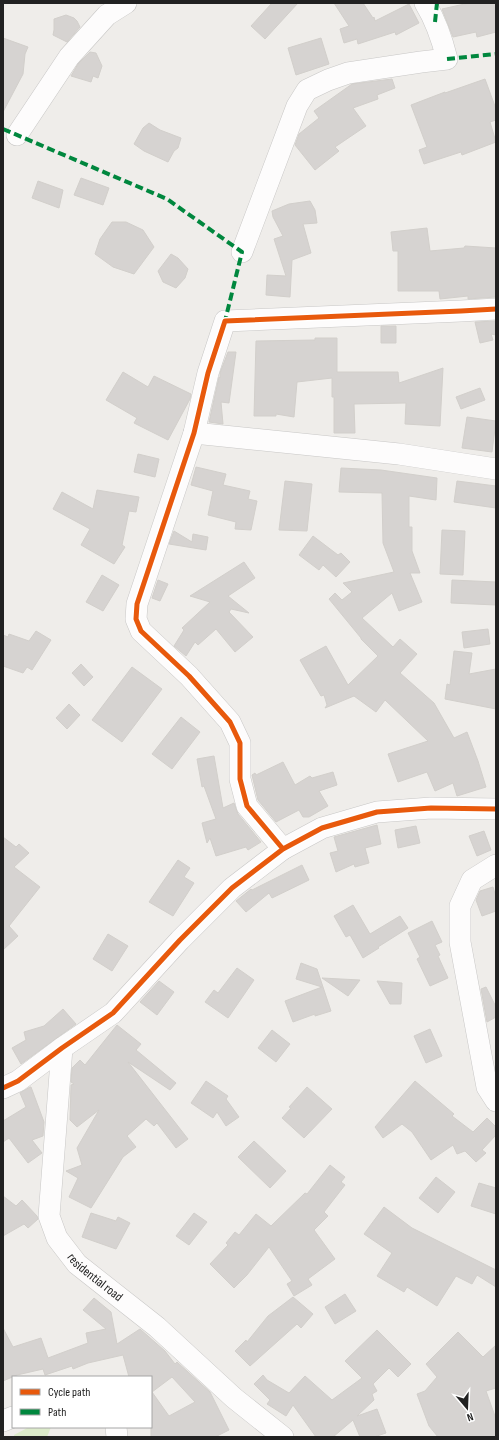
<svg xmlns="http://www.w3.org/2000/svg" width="499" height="1440" font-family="'Sofia Sans Condensed',sans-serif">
<rect width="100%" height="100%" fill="#efedea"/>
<!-- grass -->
<path fill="#dcebca" d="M29,1427H51L47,1437H14V1435Z"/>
<!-- building -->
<path fill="#d6d3d1" stroke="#d2cfcb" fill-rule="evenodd" d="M272,3H298L265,39L251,26Z
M334,3H363L373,18L374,17L375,21L409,4L419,23L396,35L395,32L358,44L357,39L344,43L340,29L349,26Z
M469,3H496V32L477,37L476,32L453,37L442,9Z
M66,15L74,18L77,21L80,27L67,42L53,35L54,30V19Z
M3,38L28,47L25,54L23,74L3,112Z
M321,38L329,64L296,75L288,48Z
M90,52L96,53L102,66L98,78L93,76L91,82L71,76L78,64Z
M392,79L395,88L377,95L378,99L353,108L366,126L335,147L339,151L315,170L295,145L299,134L319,118L314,111L352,84Z
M485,79L496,109V120L490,122L496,142L462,155L461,152L424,164L419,150L427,147L411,105L445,92V93Z
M149,123L160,130L181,138L178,148L174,151L168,162L144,151L134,144L143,128Z
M81,178L109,188L103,205L74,195Z
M38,181L63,190L59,208L32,198Z
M310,201L315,210L317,223L303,224L311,253L292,260L290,297L266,295L267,275L286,276L274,239L283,236L273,217L272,211L289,204Z
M112,222H126L143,230L154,247L134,274L113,267L95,254L100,239Z
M427,228L430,251L464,248L465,246L496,248V297L468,299V296L440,299L439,291H398V251H393L391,232Z
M171,254L178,258L188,269L185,278L176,288L163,282L158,271Z
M496,321V335L491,334L493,340L480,343L475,322Z
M381,326H396V343H381Z
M315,338H337V372H398L399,383L443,368L440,426L405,424L406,403L354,404L355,433H334V397H332V378L297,382L294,417L276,414V416H254L256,341L315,340Z
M228,352H236L229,403L221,402L223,424L209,422L219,377L220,378V373Z
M123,372L148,387L154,376L191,394L190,399L168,440L134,423L137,418L106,400Z
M480,388L485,400L461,409L456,397Z
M467,417L496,421L492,452L462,448Z
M138,454L159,459L155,477L134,472Z
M196,467L226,474L223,485L250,491L248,499L257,501L251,530L235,529L236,522L208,515L213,491L191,485Z
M341,468L381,470L437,478L436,500L409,496V527H412V551L420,573H410L422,602L399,611L392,593L362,618L393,647L400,639L417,654L400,673L434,703L454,738L467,732L478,761L486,787L457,796L453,783L435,791L427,772L398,782L388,754L428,741L385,700L376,712L354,696L325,708L327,705L324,695L321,696L300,660L326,646L348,685L378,656L361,639V638L329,599L335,593L342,600L352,592L343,583L394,572L383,543L382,493L339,492Z
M285,481L312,484L307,531L279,530Z
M457,481L496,486V508L454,502Z
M97,490L139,497L136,512L129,511L122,545L125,547L114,564L81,545L90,529L53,509L62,492L93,509Z
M442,530L465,531L463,575L440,574Z
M174,531L192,542L193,534L208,537L206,550L169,544Z
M313,536L338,555L341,553L350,562L336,577L323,565L319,570L299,555Z
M244,562L255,578L228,596L249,613L231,609L229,612L253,637L235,652L216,629L198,645L195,642L186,656L174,646L184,630L182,628L210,602L190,596Z
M102,575L119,585L103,611L86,602Z
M158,580L168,584L160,601L152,598Z
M452,580L496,582V605L451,603Z
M488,629L490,644L464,648L462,632Z
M36,631L51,640L32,670L27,667L23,673L3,666V635L8,637L9,634L29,641Z
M454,651L472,653L469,674L496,669V709L445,699L447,684L450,685Z
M81,664L93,677L84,686L72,673Z
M132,667L162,689L122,742L92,720Z
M69,704L80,715L67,729L56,718Z
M181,717L200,732L172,769L152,754Z
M214,756L223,808L234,803L238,814L261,842L248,850L246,847L216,856L210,838L207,843L202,823L216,819L204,786L202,787L197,759Z
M283,762L295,785L310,776L312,778L333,772L337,785L319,791L328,806L309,817H303L299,810L276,822L258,800L252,775L255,773L256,775Z
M377,825L381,844L365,848L369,863L355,867L354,864L336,872L330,853L338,851L334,837Z
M416,826L420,843L398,848L395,830Z
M484,831L491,850L477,856L469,836Z
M3,837L16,847L19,844L29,853L14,867L40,887L9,926L18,936L3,950Z
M178,860L190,868L184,877L194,883L173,916L149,902Z
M302,865L309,880L272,898L269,893L246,912L236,901L251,889L252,890Z
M493,887L496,897V911L482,916L476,900L480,891Z
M353,905L370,934L400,916L408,928L378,947L379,948L363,958L350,935L346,937L334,916Z
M432,921L442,942L435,945L440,955L438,956L448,978L430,986L417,959L420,957L408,933Z
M108,934L128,946L112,971L93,959Z
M301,963L317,969L331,1011L315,1016V1014L293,1022L285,1001L322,987L296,979Z
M237,968L254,980L228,1018L205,1002L214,990L218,993Z
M322,978L360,980L348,996Z
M159,981L174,992L157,1015L140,1002Z
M377,981L402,983L401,1004H390Z
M486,987L496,1007V1017L487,1022L481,989Z
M63,1009L76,1024L21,1064L12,1048L26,1040L24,1032L44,1026Z
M117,1025L141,1044L136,1050L176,1083L170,1090L128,1062L188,1139L176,1148L157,1123L154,1126L146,1119L127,1136L136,1147L123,1157L91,1208L69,1197L78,1178L66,1171L82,1165L77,1148L99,1110L77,1127L70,1120L71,1085L74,1084L71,1082L72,1068L80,1060L85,1065Z
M430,1029L442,1056L426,1063L414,1036Z
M272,1030L290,1044L276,1062L258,1048Z
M206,1081L228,1096L226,1099L239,1117L226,1126L217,1112L213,1118L191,1103Z
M415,1081L454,1114L452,1116L473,1132L487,1118L496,1127V1135L482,1150L486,1153L476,1162L465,1151L457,1154L453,1145L431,1160L412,1132L402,1124L383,1138L375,1127Z
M30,1087H31L44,1122L43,1136L32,1140L42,1153L28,1163L9,1138L3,1142V1121L26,1107L20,1093Z
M307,1087L332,1109L304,1138L282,1118L291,1108L289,1107Z
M254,1141L286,1171L270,1188L238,1157Z
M330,1165L345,1177L341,1182L345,1185L324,1212L328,1216L314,1230L335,1259L308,1279L312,1285L294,1296L287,1284L292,1281L269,1247L247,1275L234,1288L210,1264L228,1245L226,1243L235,1232L239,1235L256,1214L271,1226L305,1193L307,1194Z
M436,1177L455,1192L438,1213L419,1198Z
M479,1183L496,1188V1214L471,1206Z
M3,1196L16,1206L22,1200L37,1216L38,1219L28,1228L24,1224L3,1236Z
M384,1207L412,1228L496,1270V1287L477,1275L472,1284L456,1276L437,1306L407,1287L404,1292L377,1276L392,1253L364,1234Z
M91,1213L116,1221L118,1217L130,1223L116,1249L82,1237Z
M194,1213L207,1222L189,1245L176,1236Z
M345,1294L356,1311L335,1324L325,1307Z
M293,1297L313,1314L301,1328L297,1324L250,1366L235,1351L246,1340L247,1342L268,1316Z
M94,1298L111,1312L117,1344L140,1329L165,1351L175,1364L177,1362L210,1392L229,1430L215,1437H151V1377H129L123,1355L88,1363L73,1369L72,1366L45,1375L43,1369L17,1375L3,1381V1328L13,1347L41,1338L48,1358L88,1343L86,1333L106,1329L83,1310ZM172,1377L195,1402L169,1416L152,1392Z
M377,1330L411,1364L398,1377L389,1368L373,1384L377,1391L372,1394L374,1400L357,1416L377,1409L386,1433L374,1437H360L353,1420L333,1437H316L293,1405L286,1416L267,1404L270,1400L254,1384L263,1375L267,1380L289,1393L305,1376L332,1400L362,1378L345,1361Z
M458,1332L483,1357L496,1345V1388L486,1391L496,1419V1437H438L429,1426L417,1394L425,1391L437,1377L426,1364Z"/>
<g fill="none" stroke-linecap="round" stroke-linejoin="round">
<!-- minor casing -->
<g stroke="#c8c7c6" stroke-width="22">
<g id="minor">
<path d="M17,135L69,57L107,15L126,3"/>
<path d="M242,252L297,106L307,90L328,80L348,73L421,62L447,59C442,39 436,21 425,3"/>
<path d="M194,433L399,454L496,469"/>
<path d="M283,849L247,806L240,779V743L230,722L189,676L141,631L136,619L137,604L194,433L208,373L225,321L461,311L496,309"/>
<path d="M496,865L472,880L460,906V942L487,1087L496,1101"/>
<path id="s1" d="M62,1048L49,1216L57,1238L77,1264L157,1327L234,1398L283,1437"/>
<path d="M3,1088L18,1081L62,1048L113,1013L180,940L232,888L283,849L322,828L377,812L431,808L496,809"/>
<path d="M3,1421L13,1417"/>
<path d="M116,1427L117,1437"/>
</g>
</g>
<!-- minor -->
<use href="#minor" stroke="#fdfcfc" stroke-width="21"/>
<!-- quiet -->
<path stroke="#00873e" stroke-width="4" stroke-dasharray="8 4" stroke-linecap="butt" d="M435,22L437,3
M447,59L496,54
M3,129L167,199L242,252L225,321"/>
<!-- cycleway casing -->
<g stroke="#fff" stroke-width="8">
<path id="cycleway" d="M283,849L247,806L240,779V743L230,722L189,676L141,631L136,619L137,604L194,433L208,373L225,321L461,311L496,309
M3,1088L18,1081L62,1048L113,1013L180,940L232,888L283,849L322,828L377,812L431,808L496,809"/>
</g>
<!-- cycleway -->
<use href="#cycleway" stroke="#e8590c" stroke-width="5"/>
</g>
<g text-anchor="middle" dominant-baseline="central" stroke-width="3" stroke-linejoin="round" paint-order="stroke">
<!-- street labels -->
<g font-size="13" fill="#212121" stroke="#fff">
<text stroke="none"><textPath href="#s1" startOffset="247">residential road</textPath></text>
</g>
</g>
<!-- border -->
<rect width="499" height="1440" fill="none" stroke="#212121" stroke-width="8"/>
<!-- legend -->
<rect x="12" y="1376" width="140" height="52" fill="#ffffff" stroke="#a6a6a6"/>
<rect x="20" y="1389" width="20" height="6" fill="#e8590c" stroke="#a6a6a6"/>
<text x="48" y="1396" font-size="12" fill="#212121">Cycle path</text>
<rect x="20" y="1409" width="20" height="6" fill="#00873e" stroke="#a6a6a6"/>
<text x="48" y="1416" font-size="12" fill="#212121">Path</text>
<!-- north arrow -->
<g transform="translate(467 1408) rotate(161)" stroke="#ffffff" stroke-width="3" paint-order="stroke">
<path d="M0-3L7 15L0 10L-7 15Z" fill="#212121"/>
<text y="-6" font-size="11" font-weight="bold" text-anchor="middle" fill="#212121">N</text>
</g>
</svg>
